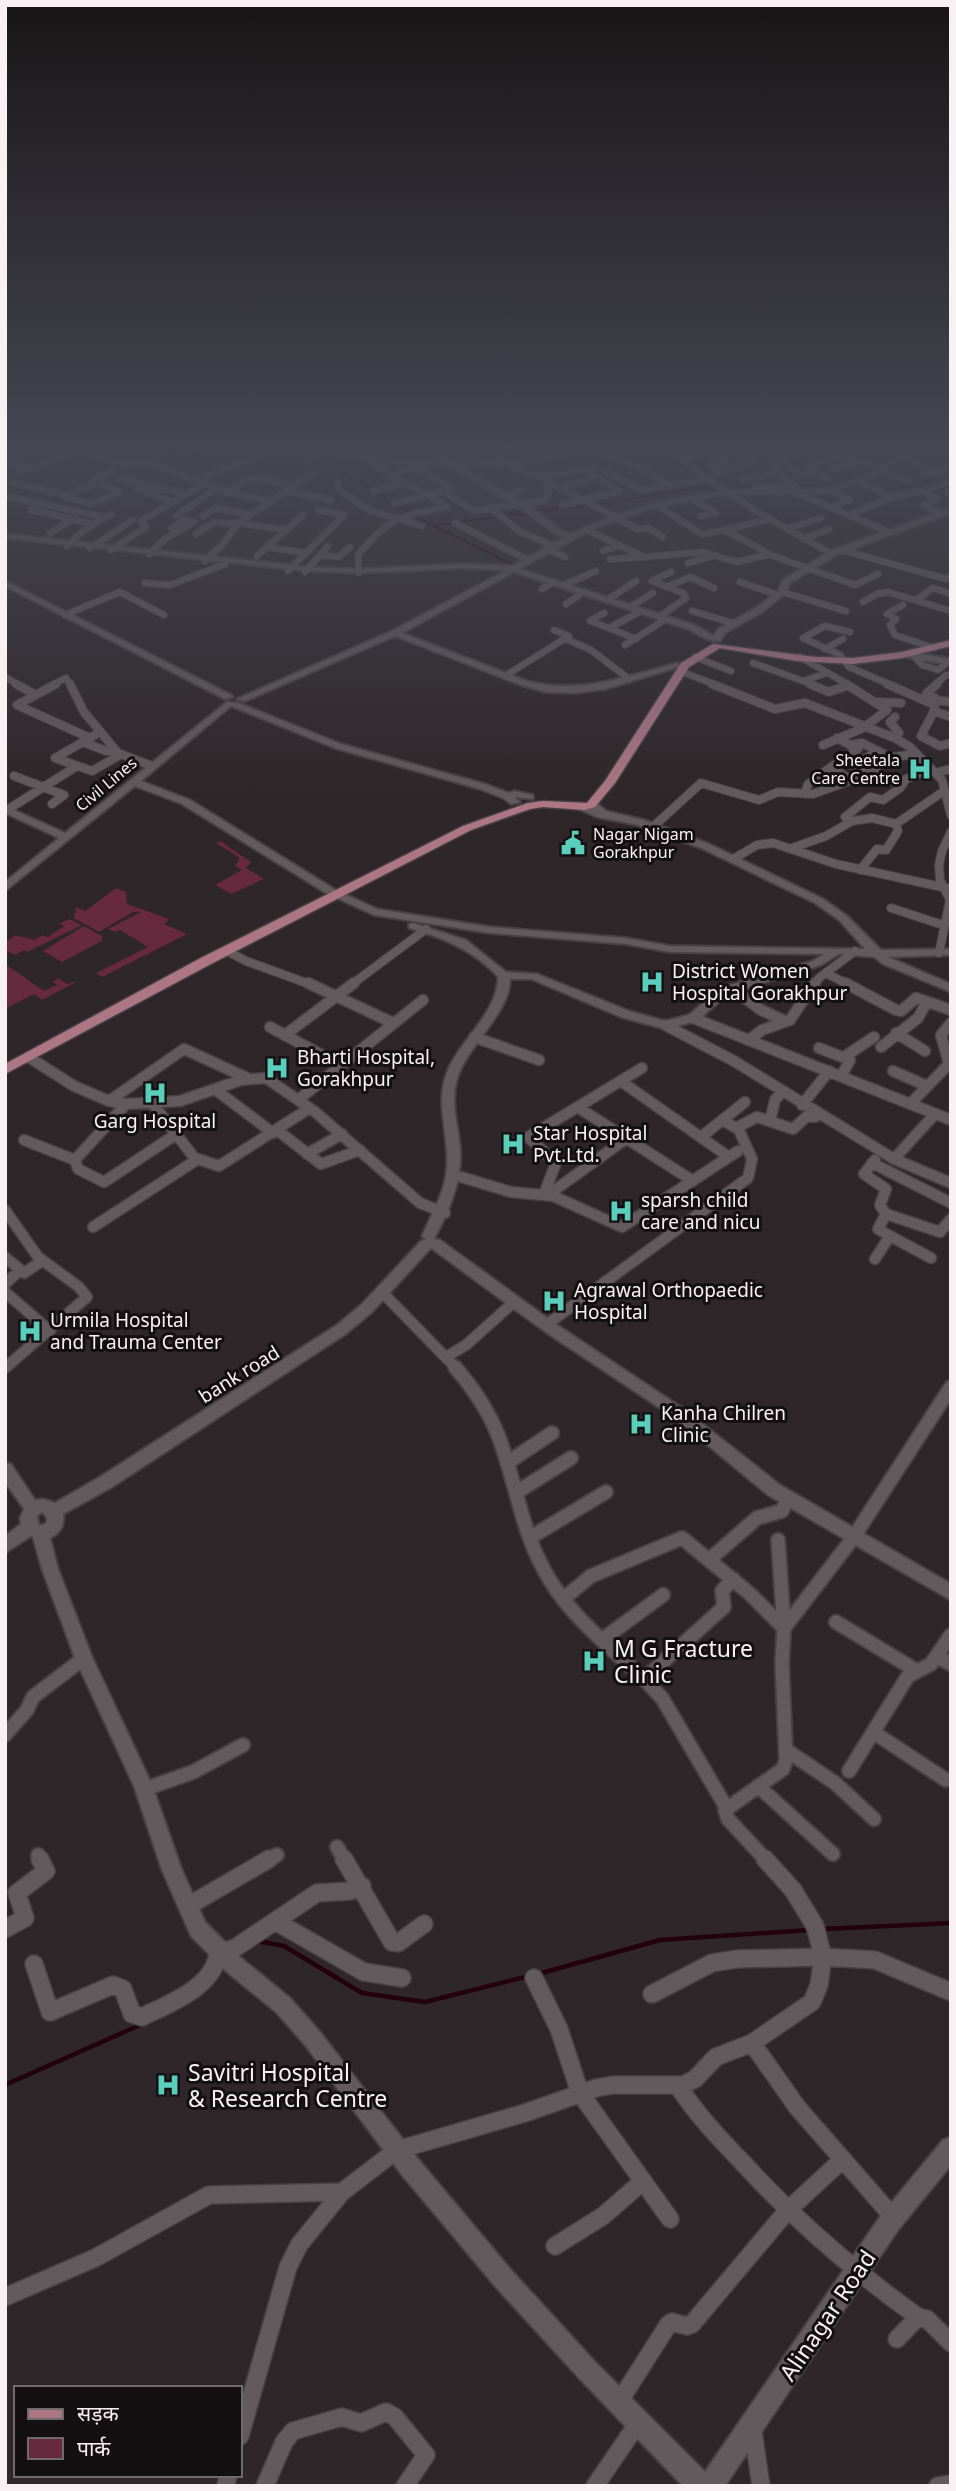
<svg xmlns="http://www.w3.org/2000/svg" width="956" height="2491" font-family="'Noto Sans','Noto Sans Devanagari',sans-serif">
<rect width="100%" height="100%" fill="#2e2628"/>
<!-- green -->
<path fill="#66293d" d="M220,841L251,862L246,868L264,879L231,894L215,885L242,870L235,866L240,858L216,843Z
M116,888L126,892L127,904L169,919L164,924L187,934L102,977L96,973L148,947L120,930L115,932L108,929L141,912H133L99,932L74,918L76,907L85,911Z
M69,919L82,925L27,952L24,950L15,955L5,950V943L15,935L35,940L42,935L48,937L64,926L59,924Z
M84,926L102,936V941L62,962L43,951Z
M5,964L44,991L57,985L53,982L58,978L67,984L78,981L42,1000L34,994L5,1009L7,979Z"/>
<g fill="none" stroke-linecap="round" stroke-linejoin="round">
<!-- stream-far1 -->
<path stroke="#22010c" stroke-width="2" d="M172,451L231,462
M248,464L339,471L424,521L512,564
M595,505L712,485
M531,510L590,506
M543,512L556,510
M504,515L525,511
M511,515H532
M434,526L496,517"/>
<!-- stream -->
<path stroke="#22010c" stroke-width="4.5" d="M824,1929L951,1923
M258,1941L284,1946L362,1993L425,2002L529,1976
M538,1974L660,1940L810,1930
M5,2085L140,2025"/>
<!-- street-far4 casing -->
<g stroke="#484143" stroke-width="8">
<path id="street-far4" d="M80,451L118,463L154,464L225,492L271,501
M184,451H188
M487,451C538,482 537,479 594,467
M599,451L644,469L669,486
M668,451L684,458L709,451
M709,451L726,460L710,465L720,471
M741,451L755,459
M765,451L768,452
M834,451L882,469
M458,456L475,451
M5,457L23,451
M99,457L116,451
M906,457L934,473
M308,459L321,452
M772,460L802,451
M5,461L27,469
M373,461L372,464L391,474
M684,461L727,493
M809,466L846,455
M416,467L389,475L428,495
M832,470L858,460
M604,471L641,490L710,479
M878,471L911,481
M17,473L77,451
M715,473L749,464
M923,475L951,469
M796,476L814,471L828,480
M119,478L185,494
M542,478L637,529L648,528L663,537
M741,479L778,473
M5,481L67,495L97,482L120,492L92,504L66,497
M196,481L237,462H247L264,453L276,451
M858,481L892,497
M97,482L93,479L112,471
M338,482L339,490L369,510L422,526
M141,486L138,489L173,502
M558,487L597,477
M755,487L794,485
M286,491L331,500
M374,491L405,482
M225,492L252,478L293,485
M794,492L889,532
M802,492L772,469L784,465L803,474
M947,492L951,494
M730,493L754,510L832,554
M449,495L474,511L541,501L546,499L549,492L546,488L548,484
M5,496L104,517
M502,496L523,490
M692,499L715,513L700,516
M395,503L452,489L412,465
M562,505L620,491L591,474
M658,506L702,534L725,530
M828,507L850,500L831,490
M491,508L520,532L554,546
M31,510L93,524
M318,510L344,515
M941,514L924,505L938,499L922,491L951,482
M849,515L892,497L922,491
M176,516L216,489
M203,516L216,508L251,515
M770,519L725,530L771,555L855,585L878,574
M239,523L286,530
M455,523L528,560
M789,528L821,518
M585,529L644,557L703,552L736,562L767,555
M50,533L75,518
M196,534L214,522L237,524
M803,539L829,529
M67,546L83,531L111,514
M267,547L305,553
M90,548L133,520
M111,550L146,527L141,521L204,484
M549,550L565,557
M842,550L946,579L951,576
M603,551L620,545
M149,554L165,539L194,522L183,520L172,528L179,529
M320,555L339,557L350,547
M257,556L303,515
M610,559L642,557
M205,561L223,544L237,524L313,473
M688,563L713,556
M288,571L344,515
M305,572L328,546
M359,573L358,555C389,517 400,516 447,507L429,495
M740,582L778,595
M145,583L170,585L225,564
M564,585L596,571
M667,587L690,577L714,588
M542,589L554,582
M782,592L846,611
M607,600L636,581
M916,600L933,588L951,594
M863,602L877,594L888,592L951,611
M566,604L584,592
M903,605L887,614L896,619L890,625L895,635L934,648
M630,607L653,593
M692,611L736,624
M604,613L590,621L609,628L641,611
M65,615L120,592L164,615
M659,617L686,598L683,593L652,581L671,572
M609,628L636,639
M850,632L825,626L803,638L840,655L849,667L891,685
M566,639L591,650L629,679
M625,645L666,619
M825,649L843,639
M913,655L922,665L938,670L949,661
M695,657L731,671
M800,657L849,685
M753,663L803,681L827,673
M680,671L716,685
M505,676L569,636L554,630
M5,677L19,685
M804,681L814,685
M52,685L66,678L71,685
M935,685L946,675H951"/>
</g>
<!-- street-far3 casing -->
<g stroke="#484143" stroke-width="10">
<path id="street-far3" d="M16,684L34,694
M56,684L17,705L90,738
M70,684L84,712L118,753L152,766
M712,684L775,709L805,703L895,738L910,747L942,780L951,815
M810,684L829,692L846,686
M887,684L935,705L934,711L951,717
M935,700L951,702
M935,701V698L926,694L937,684
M878,702L901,703
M934,711L921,736L940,746L951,743
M895,717L890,722L899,733L895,738
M95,735L55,758L92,771L120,755
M837,738L858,749L831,767L833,769L854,781L876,773L900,786
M83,742L106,751H116
M823,745L863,728L887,710L846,684
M850,745L862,743L892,758
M838,760L874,773
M854,765L878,751
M870,771L894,757L915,754
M935,773L951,769
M14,776L64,795L52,804
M805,794L808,784L831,767
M7,810L77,766
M852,821L845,817L870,797L883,800L900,788L906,779L930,769
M654,826L701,783L759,800L778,792L813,794L852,780
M792,848L826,836L852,821L872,818L896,824L944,791
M733,859L757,845L773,843L836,864L951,889
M860,870L877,849L886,850L898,831L896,824
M891,908L943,925
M227,951L246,961L312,985
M939,953L950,900L940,880L939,865L942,851L951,832
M826,973L849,985
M351,985L426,929
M814,985L819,978L855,951"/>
</g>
<!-- street-far2 casing -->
<g stroke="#484143" stroke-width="13">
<path id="street-far2" d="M308,983L393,1023
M845,983L896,1010L901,1011L916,998L951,1010
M733,989L761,1010L785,1021
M693,1018L951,1120
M665,1025L734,1061L894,1159L951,1183
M270,1027L340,1065
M896,1033L925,1051
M285,1035L354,983
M474,1037L539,1060
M749,1040L762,1030L790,1020L815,983
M881,1047L918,1018L927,1002
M819,1048L850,1060L842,1075
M844,1057L874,1037
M30,1058L74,1086L109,1101L126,1104L180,1101L241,1080L266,1078L314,1111L420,1203L445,1213
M893,1071L927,1086
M622,1082L729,1157
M216,1090L273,1133
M298,1100L423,1000
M109,1101L184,1049L247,1078
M153,1104L196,1160
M910,1104L949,1064L941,1035L951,1023
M802,1105L829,1071
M579,1108L693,1181
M724,1121L736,1128L757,1117L793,1129L807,1116L815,1117L819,1114
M770,1121L775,1100L782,1092
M277,1130L321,1164L360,1150
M701,1137L745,1102
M24,1140L75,1160L126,1104
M307,1154L342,1134
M894,1159L935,1114
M75,1160L78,1169L104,1182L175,1135
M875,1160L864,1174L886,1189L880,1205L886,1214
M872,1163L951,1203
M461,1177L511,1192L553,1196L622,1227L738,1151
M544,1194L556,1163L528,1137L642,1068
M548,1195L627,1138
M5,1210L38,1257L79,1287L87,1297L5,1368
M93,1227L198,1159L219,1166L310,1108
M890,1236L931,1258
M5,1257L24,1273L42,1261
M875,1259L890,1236L878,1229L886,1214L940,1232L951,1219
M5,1284L19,1271
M5,1292L50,1331
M382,1292L457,1369
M546,1325L748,1178L752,1159L738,1128
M446,1357L466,1345L514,1302"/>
</g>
<!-- street-far1 casing -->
<g stroke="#484143" stroke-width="17">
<path id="street-far1" d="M455,1367C473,1388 488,1410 498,1435C515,1479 521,1527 543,1568C566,1613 608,1645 644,1679L724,1607L722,1591L733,1579
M507,1463L552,1433
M517,1492L571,1458
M531,1537L606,1492
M778,1540L784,1628
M710,1559L757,1518L782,1511L788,1498
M563,1599L591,1576L682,1538L749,1593L784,1628
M836,1622L917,1671
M603,1639L663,1595
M938,1657L951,1664
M644,1679L662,1698L726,1807
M873,1732L946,1780
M5,1735L27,1710L33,1697L84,1658
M786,1750L835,1783L874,1819
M849,1771L908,1676L931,1664L951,1635
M758,1786L833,1854
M145,1789L193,1772L243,1745
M337,1847L345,1861
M38,1855L41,1861
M266,1861L277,1855
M767,1861L728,1819L725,1810L783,1769L786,1760L782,1663L784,1628L853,1538L951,1387"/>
</g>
<!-- street casing -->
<g stroke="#484143" stroke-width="20">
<path id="street" d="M344,1859L392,1942L398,1943L424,1924
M188,1906L269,1859
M275,1921L364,1972L402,1978
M5,1929L25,1918L17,1893L46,1871L40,1859
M221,1952L235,1948L317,1893L350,1891L362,1886
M34,1964L50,2012L113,1985L123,1989L132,2014L142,2017C170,2003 218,1986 218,1949
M534,1978L559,2029L580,2093L670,2219
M652,1994L712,1963L737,1959L823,1957L875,1960L951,1992
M752,2043L797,2107L894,2218
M678,2086C697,2115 720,2139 744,2164C797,2222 854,2271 918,2317
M555,2246L603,2216L642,2182
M5,2297L95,2258L209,2195L342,2192
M897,2339L918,2317L927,2319L951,2343
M619,2402L668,2325L672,2322L687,2326L692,2324L787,2211L843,2159
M753,2431L761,2486
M240,2436L288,2267L299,2245L342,2192L397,2150L525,2113L596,2088L613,2085H683L695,2079L716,2057L752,2043L812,2002L819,1985L823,1957L815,1926L793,1890L765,1859
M226,2486L228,2475
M265,2486L284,2442L293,2431L342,2417L361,2423L386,2412L395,2417L426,2455L405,2486
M595,2486L638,2423
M938,2486L951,2484"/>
</g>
<!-- secondary casing -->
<g stroke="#484143" stroke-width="4">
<path id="secondary" d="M314,451L443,463L425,451H434L454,463L513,460L580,451C558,463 489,466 461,467L532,508L561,530L571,534C621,511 673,496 727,491C760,488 792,489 825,489C842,485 857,479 873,472C886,465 902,451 917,451L874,477L825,493L727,495L698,499L646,510L593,529L519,569L694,625L714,636L718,629L756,608L778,591L783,580L832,550L951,508V513L838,554L790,583L785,594L762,612L725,633L720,641C708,642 698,634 688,629L514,572L402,633L527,681C579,695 627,676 677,663L682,666L605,689L575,693L546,692L521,685L395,636L245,701L237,699L392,631L507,570L462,568L359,573L308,571L5,538V534L308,567L359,569L462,564L512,566L565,537L555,534L526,512L451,467L382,463Z
M5,581L231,695L233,697L225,699L5,586Z
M909,652L951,659V665L906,657V653Z
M227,702L238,703L341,744L488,785L509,793L514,791L533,795V799L515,797L520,802L511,804L503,798L480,789L335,748L231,706L141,781L190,800L334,889L377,909L490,927L626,938L670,946L865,949L839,920L815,903L701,848L638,825L597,817L574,807L579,804L592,808L588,803L593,800L606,811L644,820L709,844L823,899L847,916L881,950L951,949V955L888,957L951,984V992L883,964L874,957L839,954L821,965L728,994L697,1021L665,1029L621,1017L531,979H510C510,1015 464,1047 456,1083C451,1104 458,1126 460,1147C463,1180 449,1211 434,1239L440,1240L557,1325L685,1410L780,1485L951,1584V1600L768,1495L675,1418L547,1333L431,1248L372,1312L347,1333L112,1487L63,1514C65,1525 60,1534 50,1538L58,1569L92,1657L152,1785L181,1868L205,1922L241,1958L290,1998L320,2032L418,2159L511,2270L596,2363L705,2472L882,2214L943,2140L951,2137V2165L898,2230L725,2486H683L580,2379L495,2286L402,2175L306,2046L276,2012L227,1972L191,1936L162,1870L134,1786L75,1658L42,1569L33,1537L31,1536L5,1553V1536L21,1524L20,1518L24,1509L5,1482V1463L11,1464L35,1500L43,1499L55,1503L100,1477L337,1325L362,1304L421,1241L426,1240L422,1236C432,1213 446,1191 447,1166C449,1133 434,1102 448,1070C461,1039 498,1012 498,977C474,950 443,938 409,928V924L413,923L466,940L506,972L537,974L629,1011L665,1021L689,1015L720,988L813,961L824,954L670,952L626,944L490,933L374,915L326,893L182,804L135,786L5,891V882L59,838L5,813V806L65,833ZM42,1512L47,1518V1522L43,1525H39L37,1516Z"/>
</g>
<!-- primary casing -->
<g stroke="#484143" stroke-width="3">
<path id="primary" d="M951,640V646L902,658L853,664L797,661L720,648L689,667L615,783L595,807L584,810L543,807L530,809L471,830L209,965L5,1074V1064L199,959L463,826L528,803L543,801L587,803L605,781L681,663L713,644L816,657L853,658L902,652Z"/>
</g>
<!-- street-far4 -->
<use href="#street-far4" stroke="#625a5c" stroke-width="6"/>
<!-- street-far3 -->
<use href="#street-far3" stroke="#625a5c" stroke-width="8"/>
<!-- street-far2 -->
<use href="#street-far2" stroke="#625a5c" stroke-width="10"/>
<!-- street-far1 -->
<use href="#street-far1" stroke="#625a5c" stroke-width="13"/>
<!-- street -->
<use href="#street" stroke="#625a5c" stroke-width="17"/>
<!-- secondary -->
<use href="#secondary" fill="#625a5c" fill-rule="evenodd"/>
<!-- primary -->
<use href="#primary" fill="#ac7685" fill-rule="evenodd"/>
</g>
<!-- sky -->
<linearGradient id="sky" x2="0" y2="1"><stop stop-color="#191516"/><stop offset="0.56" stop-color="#464753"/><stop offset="1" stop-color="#464753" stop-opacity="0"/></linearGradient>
<rect width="956" height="800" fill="url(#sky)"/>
<!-- icons -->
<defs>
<g id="hospital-bare" transform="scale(1.89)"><path d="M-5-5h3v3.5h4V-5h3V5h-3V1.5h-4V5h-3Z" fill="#5acebd" stroke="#141011" stroke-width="2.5" paint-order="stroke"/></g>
<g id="civic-bare" transform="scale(1.89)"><path d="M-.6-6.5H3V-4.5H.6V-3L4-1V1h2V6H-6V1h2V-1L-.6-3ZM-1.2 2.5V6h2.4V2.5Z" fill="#5acebd" stroke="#141011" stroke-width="2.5" paint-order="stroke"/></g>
</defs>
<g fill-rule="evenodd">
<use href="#hospital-bare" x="920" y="769"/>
<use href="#civic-bare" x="573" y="843"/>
<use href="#hospital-bare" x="652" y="982"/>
<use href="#hospital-bare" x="277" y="1068"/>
<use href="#hospital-bare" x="155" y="1093"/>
<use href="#hospital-bare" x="513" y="1144"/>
<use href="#hospital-bare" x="621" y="1211"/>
<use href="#hospital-bare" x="554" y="1301"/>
<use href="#hospital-bare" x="30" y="1331"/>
<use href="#hospital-bare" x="641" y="1424"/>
<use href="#hospital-bare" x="594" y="1661"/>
<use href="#hospital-bare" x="168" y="2085"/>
</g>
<g text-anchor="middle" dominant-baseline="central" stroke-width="6" stroke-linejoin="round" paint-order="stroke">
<!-- far-poi labels -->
<g font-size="16" fill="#f7f1f3" stroke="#141011" text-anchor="end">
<text x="900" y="760">Sheetala<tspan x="900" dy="18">Care Centre</tspan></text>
<text x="593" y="834" text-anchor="start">Nagar Nigam<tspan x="593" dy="18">Gorakhpur</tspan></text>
</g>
<!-- far-street labels -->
<g font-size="16" fill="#f7f1f3" stroke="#141011">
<text transform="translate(106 784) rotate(-40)">Civil Lines</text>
</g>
<!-- poi labels -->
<g font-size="19" fill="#f7f1f3" stroke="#141011" text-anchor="start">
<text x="672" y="971">District Women<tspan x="672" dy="22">Hospital Gorakhpur</tspan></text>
<text x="297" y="1057">Bharti Hospital,<tspan x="297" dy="22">Gorakhpur</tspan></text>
<text x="155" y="1121" text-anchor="middle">Garg Hospital</text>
<text x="533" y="1133">Star Hospital<tspan x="533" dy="22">Pvt.Ltd.</tspan></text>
<text x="641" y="1200">sparsh child<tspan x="641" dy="22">care and nicu</tspan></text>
<text x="574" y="1290">Agrawal Orthopaedic<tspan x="574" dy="22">Hospital</tspan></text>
<text x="50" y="1320">Urmila Hospital<tspan x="50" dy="22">and Trauma Center</tspan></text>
<text x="661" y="1413">Kanha Chilren<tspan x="661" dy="22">Clinic</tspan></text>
</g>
<!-- street labels -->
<g font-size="19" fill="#f7f1f3" stroke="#141011">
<text transform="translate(239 1374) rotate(-32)">bank road</text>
</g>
<!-- near-poi labels -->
<g font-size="23" fill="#f7f1f3" stroke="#141011" text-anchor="start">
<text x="614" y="1648">M G Fracture<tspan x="614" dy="26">Clinic</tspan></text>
<text x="188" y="2072">Savitri Hospital<tspan x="188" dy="26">&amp; Research Centre</tspan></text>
</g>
<!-- near-street labels -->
<g font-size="23" fill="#f7f1f3" stroke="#141011">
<text transform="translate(827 2315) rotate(-56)">Alinagar Road</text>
</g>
</g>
<!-- border -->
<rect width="956" height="2491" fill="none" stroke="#f7f1f3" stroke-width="14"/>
<!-- legend -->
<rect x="14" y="2386" width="228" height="91" fill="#141011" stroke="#6f6a6b" stroke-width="2"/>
<rect x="28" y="2409" width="35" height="10" fill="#ac7685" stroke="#6f6a6b" stroke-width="2"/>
<text x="77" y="2421" font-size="21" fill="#f7f1f3">सड़क</text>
<rect x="28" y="2438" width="35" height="21" fill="#66293d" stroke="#6f6a6b" stroke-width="2"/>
<text x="77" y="2456" font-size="21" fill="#f7f1f3">पार्क</text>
</svg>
